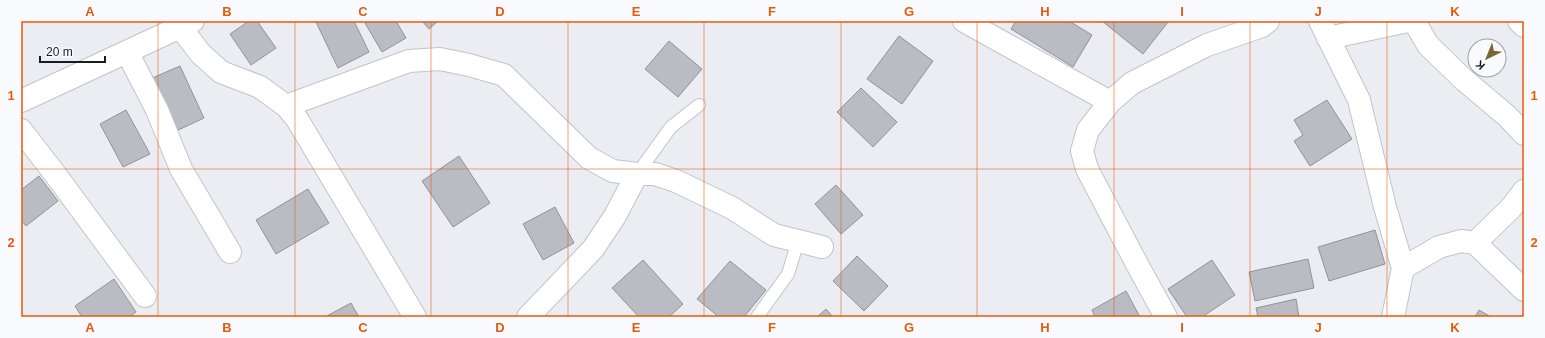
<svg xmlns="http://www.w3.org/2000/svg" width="1545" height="338" font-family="Arial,sans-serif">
<rect width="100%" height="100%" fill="#ebedf3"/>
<!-- building -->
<path fill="#b9bcc2" stroke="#919399" d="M249,21H257L276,48L251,65L230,34Z
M317,21H354L369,52L338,68L316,22Z
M370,21H396L406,38L382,52L365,23Z
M422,21H438L429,29Z
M1016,21H1069L1092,35L1073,67L1011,29Z
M1102,21H1168V22L1143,54Z
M899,36L933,61L902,104L867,79Z
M669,41L702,69L678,97L645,69Z
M180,66L204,118L174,132L150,79Z
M861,88L897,122L873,147L837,112Z
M1327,100L1352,139L1310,166L1294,141L1303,135L1294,120Z
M126,110L150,154L123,167L100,124Z
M459,156L490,203L453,227L422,181Z
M39,176L58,201L26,226L21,220V190Z
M836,185L863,215L841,234L815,204Z
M308,189L329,223L276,254L256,220Z
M555,207L574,243L543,260L523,224Z
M1375,230L1385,264L1329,281L1318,247Z
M857,256L888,286L864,311L833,281Z
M1308,259L1314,288L1255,301L1249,272Z
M643,260L683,304L669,317H639L612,288Z
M1212,260L1235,295L1202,317H1187L1168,289Z
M730,261L766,290L744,317H719L697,299Z
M114,279L136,312L129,317H82L75,306Z
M1126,291L1140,317H1095L1092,310Z
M1296,299L1299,317H1258L1256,308Z
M351,303L359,317H325Z
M826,309L833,317H817Z
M1479,310L1491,317H1475Z"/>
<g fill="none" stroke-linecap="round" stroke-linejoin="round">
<!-- service casing -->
<g stroke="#c2c4ca" stroke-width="14">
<path id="service" d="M637,174L671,127L699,105
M757,317L788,274L798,241"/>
</g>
<!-- minor casing -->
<g stroke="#c2c4ca" stroke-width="24">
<path id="minor" d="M964,21L1110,102
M1320,21L1359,100L1385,207L1403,268L1393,317
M1414,21L1428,45L1463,79L1507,116L1524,134
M1519,21L1524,26
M180,27L201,54L221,72L260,87L286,106L297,119L415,317
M1328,38L1408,21
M127,52L157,110L181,169L230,252
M286,106L409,61L440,59L469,65L504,75L589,158L613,171L637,174H655L676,181L732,208L774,235L822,247
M21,130L55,174L145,296
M1475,243L1511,208L1524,191
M1403,268L1439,247L1461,241L1475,243L1524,290
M528,317L593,249L615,216L637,174
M1166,317L1138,266L1087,169L1082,151L1088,130L1110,102L1132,83L1207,45L1262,26L1268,21"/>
</g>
<!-- tertiary casing -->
<g stroke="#c2c4ca" stroke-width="24">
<path id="tertiary" d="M21,101L193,21"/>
</g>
<!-- service -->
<use href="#service" stroke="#fff" stroke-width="12"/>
<!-- minor -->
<use href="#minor" stroke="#fff" stroke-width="22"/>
<!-- tertiary -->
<use href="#tertiary" stroke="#fff" stroke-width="22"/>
</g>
<!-- grid -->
<path fill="none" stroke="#e8590c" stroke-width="1" stroke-opacity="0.55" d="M158,21V317M295,21V317M431,21V317M568,21V317M704,21V317M841,21V317M977,21V317M1114,21V317M1250,21V317M1387,21V317M21,169H1524"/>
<!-- border -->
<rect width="1545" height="338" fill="none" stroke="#f9fafe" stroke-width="44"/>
<!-- north arrow -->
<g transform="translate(1487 58) rotate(223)"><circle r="19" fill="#f9fafe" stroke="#a0a1a4"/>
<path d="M0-3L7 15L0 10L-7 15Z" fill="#796735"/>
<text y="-6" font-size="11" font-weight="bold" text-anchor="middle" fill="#1a1b1d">K</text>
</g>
<!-- scale -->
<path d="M40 56v6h65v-6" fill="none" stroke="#1a1b1d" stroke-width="2"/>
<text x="46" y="56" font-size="12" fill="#1a1b1d" stroke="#f9fafe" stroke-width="3" paint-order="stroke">20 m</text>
<rect x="22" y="22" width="1501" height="294" fill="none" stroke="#e8590c" stroke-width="1.5"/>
<g font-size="13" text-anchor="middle" font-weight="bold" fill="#e8590c">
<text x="90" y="16">A</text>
<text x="227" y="16">B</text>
<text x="363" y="16">C</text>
<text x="500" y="16">D</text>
<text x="636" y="16">E</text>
<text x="772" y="16">F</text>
<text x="909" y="16">G</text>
<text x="1045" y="16">H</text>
<text x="1182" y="16">I</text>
<text x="1318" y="16">J</text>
<text x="1455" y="16">K</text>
<text x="11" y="100">1</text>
<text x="1534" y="100">1</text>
<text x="11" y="247">2</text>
<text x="1534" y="247">2</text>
<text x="90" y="332">A</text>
<text x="227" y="332">B</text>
<text x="363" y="332">C</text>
<text x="500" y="332">D</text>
<text x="636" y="332">E</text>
<text x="772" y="332">F</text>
<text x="909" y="332">G</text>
<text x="1045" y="332">H</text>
<text x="1182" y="332">I</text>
<text x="1318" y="332">J</text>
<text x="1455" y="332">K</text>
</g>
</svg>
